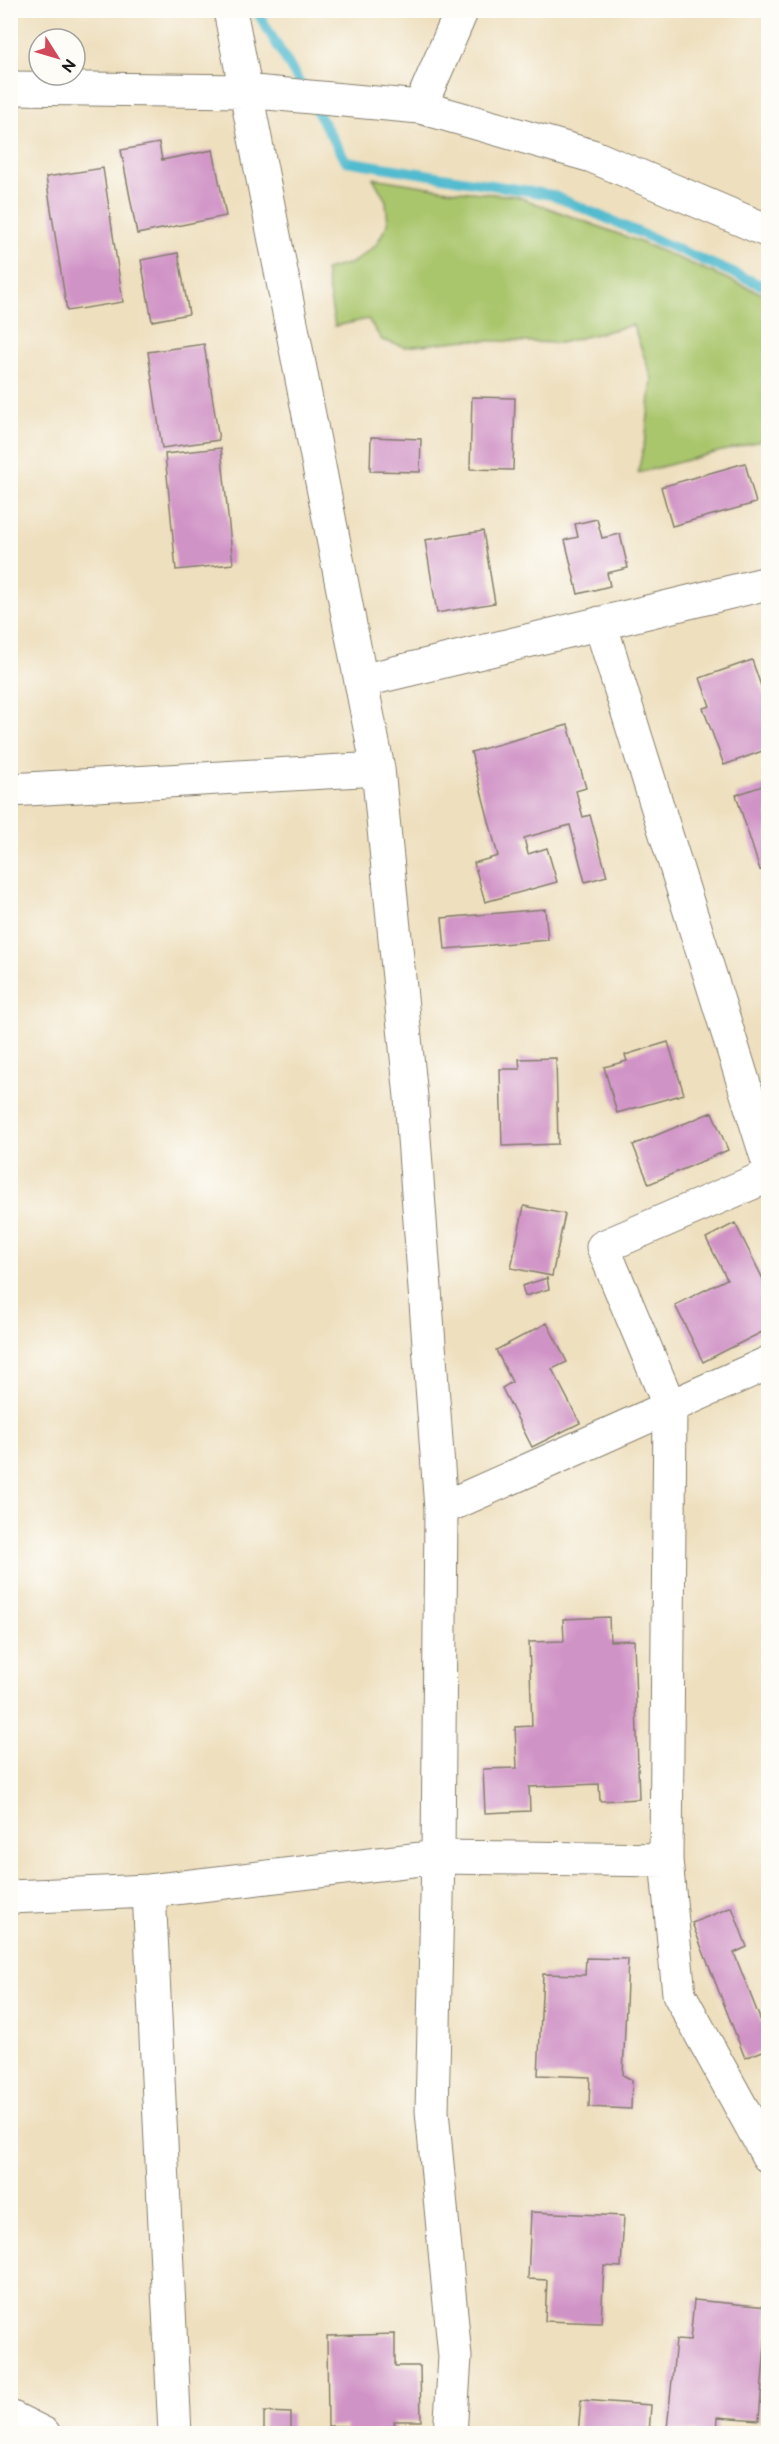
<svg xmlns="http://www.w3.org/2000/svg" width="779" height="2444" font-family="'Balsamiq Sans',sans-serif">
<rect width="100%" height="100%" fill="#fdfcf7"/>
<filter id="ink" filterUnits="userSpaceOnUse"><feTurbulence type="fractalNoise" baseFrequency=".0167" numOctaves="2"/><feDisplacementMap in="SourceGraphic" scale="12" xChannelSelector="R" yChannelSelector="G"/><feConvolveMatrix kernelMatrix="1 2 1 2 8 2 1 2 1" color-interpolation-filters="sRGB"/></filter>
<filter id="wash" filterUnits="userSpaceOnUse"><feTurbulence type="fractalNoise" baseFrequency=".008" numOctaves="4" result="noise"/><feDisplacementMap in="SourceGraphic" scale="24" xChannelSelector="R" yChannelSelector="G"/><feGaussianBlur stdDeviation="1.35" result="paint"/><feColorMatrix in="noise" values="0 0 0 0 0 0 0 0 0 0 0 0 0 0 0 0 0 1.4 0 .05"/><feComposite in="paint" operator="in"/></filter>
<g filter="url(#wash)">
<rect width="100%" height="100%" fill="#eedfbe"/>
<!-- green -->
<path fill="#aac66d" stroke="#637144" stroke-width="1.5" d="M373,178L448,190L516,196L635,240L768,296V439L638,473L646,434L652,379L633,325L560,343L466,340L405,347L382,340L368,319L335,326L325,270L352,263L376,245L388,223L386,201Z"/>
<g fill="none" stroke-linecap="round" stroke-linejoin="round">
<!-- stream -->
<path stroke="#52bbcf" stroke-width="10" d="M256,10L304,90
M312,103L346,161L552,195L768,288"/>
</g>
<g id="blocks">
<!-- building -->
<path fill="#d093c6" d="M159,143L162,160L213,150L226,216L137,234L121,150Z
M103,168L123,302L67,311L46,177Z
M178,253L189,314L152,321L141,260Z
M204,344L219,440L162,448L148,352Z
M472,397L515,398L513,470L470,469Z
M371,437L421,439L420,472L370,471Z
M221,448L233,564L176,570L165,454Z
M745,463L756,503L672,526L661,487Z
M597,519L602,538L620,534L628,568L607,573L610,586L578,594L565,540L578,537L575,524Z
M483,531L495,603L437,613L425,540Z
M752,660L768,706V749L724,765L703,708L710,706L700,678Z
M568,725L586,788L576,791L583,817L590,815L607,876L585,882L570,825L524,838L528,854L547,848L557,882L485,902L474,863L498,856L471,752Z
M768,784V872L760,870L736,795Z
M545,909L548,940L445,949L442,918Z
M668,1042L684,1094L617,1113L604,1067L627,1061L625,1055Z
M556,1058L558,1144L502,1146L500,1069H520L519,1059Z
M712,1112L728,1150L649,1184L633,1145Z
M524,1206L565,1214L552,1276L511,1268Z
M735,1223L768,1289V1329L703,1362L675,1305L727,1279L706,1238Z
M547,1278L549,1289L525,1296L522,1286Z
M547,1323L567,1362L552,1369L580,1423L532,1447L502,1388L512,1382L496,1350Z
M609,1617L610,1641L634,1640L639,1799L600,1801L599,1784L529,1787L530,1811L485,1813L483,1769L517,1768L515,1727L532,1726L529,1642L564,1641L563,1619Z
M732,1907L747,1947L734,1953L768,2039V2049L745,2058L692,1923Z
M586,1958L628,1959L623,2075L632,2080L631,2109L589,2107L590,2077L538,2075L543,1974L585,1975Z
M531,2212L624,2216L621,2267L604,2266L601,2323L545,2321L547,2280L528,2279Z
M694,2300L768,2307L759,2420L718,2417L717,2434L667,2429L676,2340L690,2341Z
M395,2334V2366H420L421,2421H394L395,2434H346V2426H328L327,2336Z
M581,2400L651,2405L649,2434H578Z
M264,2412L291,2413V2434H264Z"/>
</g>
</g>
<g filter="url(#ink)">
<use href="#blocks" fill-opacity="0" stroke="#857e6d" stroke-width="1.5"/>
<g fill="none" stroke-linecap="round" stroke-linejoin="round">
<!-- minor casing -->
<g stroke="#857e6d" stroke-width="35">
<path id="minor" d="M230,10L378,769L411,1097L441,1509L438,1857L432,2111L455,2357L450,2434
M10,88L244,91L420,107L592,156L768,231
M420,107L462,10
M600,623L768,1161
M361,681L768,583
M10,790L378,769
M768,1176L603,1247L670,1407L666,1860L679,1994L768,2156
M441,1509L768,1363
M149,1891L175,2434
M10,1897L149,1891L438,1857L666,1860
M10,2417L44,2434"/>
</g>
<!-- minor -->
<use href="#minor" stroke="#fff" stroke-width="33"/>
</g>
</g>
<!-- margin -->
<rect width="779" height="2444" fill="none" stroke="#fdfcf7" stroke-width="36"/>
<!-- north arrow -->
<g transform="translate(57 57) rotate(127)"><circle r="28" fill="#fdfcf7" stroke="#a3a29f" stroke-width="1.5"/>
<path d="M0-4.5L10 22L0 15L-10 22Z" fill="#d1495b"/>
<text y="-9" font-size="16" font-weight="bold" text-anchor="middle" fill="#1c1c1c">N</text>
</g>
</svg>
